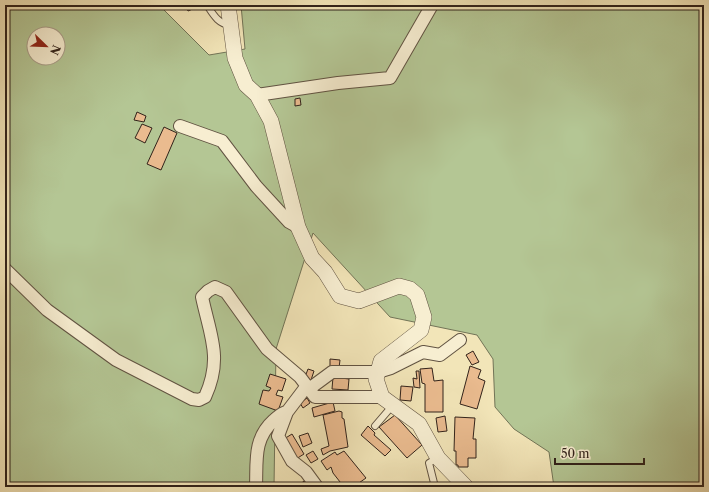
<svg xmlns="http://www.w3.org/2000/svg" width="709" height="492" font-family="'Libre Caslon Text',serif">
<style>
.green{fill:#b4c694;stroke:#727457;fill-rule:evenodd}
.building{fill:#eabb8f;stroke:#31221a}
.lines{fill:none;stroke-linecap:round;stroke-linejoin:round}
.service-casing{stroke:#615342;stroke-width:8}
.minor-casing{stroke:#615342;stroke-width:14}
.tertiary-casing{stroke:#615342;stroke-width:16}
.service{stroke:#f7eed1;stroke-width:6}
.minor{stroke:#f7eed1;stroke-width:12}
.tertiary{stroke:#f7eed1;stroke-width:15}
</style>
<rect width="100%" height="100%" fill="#f2e5b8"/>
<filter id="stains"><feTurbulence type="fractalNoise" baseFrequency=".005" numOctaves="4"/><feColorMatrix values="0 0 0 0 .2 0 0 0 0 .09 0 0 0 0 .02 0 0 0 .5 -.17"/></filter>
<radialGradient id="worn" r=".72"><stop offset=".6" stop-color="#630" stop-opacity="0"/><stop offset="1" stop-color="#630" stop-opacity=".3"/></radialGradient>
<path class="green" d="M5,5h154l50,50 36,-6 -4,-44h463v482h-150l-5,-35 -35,-23 -19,-22 -2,-48 -16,-24 -87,-18 -77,-84 -37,116 -2,138h-269zM34,34h24v24h-24z"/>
<path class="building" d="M185,5h17l-14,6z
M300,98l1,7 -6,1v-7z
M137,112l9,4 -2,6 -10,-2z
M142,124l10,4 -7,15 -10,-5z
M164,127l13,6 -16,37 -14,-6z
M473,351l6,11 -7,3 -6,-10z
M330,359l10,1 -1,8h-9z
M470,366l11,4 -3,8 7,3 -8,28 -17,-5z
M432,368l2,13 9,-1v32h-18v-28l-3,-1 -2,-14z
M308,369l6,2 -3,9 -6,-3z
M416,371h3l1,17 -6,-1 -1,-9 4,1z
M270,374l16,5 -4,12 -4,-1 -2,5 7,2 -5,14 -19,-7 4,-14 6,1 2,-3 -5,-2z
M333,377l16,2 -1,11 -16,-1z
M401,386l12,1 -2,14 -11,-1z
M307,398l3,5 -7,5 -3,-5z
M333,402l2,9 -21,6 -2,-9z
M339,411l3,1v6l2,1 4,28 -18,4 -7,4 -2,-6 8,-3 -6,-31z
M395,415l27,30 -15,13 -28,-31z
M445,416l2,15 -9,1 -2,-14z
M455,417l20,1 -2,21h3v19h-8v9h-10v-2h-2v-14h-2z
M368,426l7,7 -1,2 17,15 -6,6 -24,-21z
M308,433l4,10 -9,4 -4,-11z
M292,434l12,20 -8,5 -12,-20z
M313,451l5,8 -7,4 -5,-8z
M344,451l22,27 -10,7 -2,-2 -7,4h-3l-11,-14 -2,-6 -4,3 -6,-9 14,-9 2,3z
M304,481l5,6 -11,-1z"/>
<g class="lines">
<g class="service-casing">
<path id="service" d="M207,5c6,9 11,19 23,20
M375,426l18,-21
M435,487l-6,-24 8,-5"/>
</g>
<g class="minor-casing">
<path id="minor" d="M257,95l81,-12 52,-5 42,-73
M180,126l42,15 34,45 33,36 9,5
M5,269l42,41 69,50 76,39 7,1 6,-3c18,-39 5,-62 -3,-100l6,-6 7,-4 11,5 41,57 33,28 15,20h67
M306,387l-19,25 -9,24 14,25 14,11 11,15
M309,389l23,-17h46l13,-4 32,-16 17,3 20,-15
M256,487c1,-26 -3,-48 18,-67 4,-3 7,-7 13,-8"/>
</g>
<g class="tertiary-casing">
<path id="tertiary" d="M228,5l7,53 11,27 11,10 14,26 27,106 14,31 13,14 15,24 19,5 40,-15 11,3 7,6 7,22 -3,13 -40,31 -5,18 6,18 37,27 19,34 28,29"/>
</g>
<use href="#service" class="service"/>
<use href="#minor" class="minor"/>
<use href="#tertiary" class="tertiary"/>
</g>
<rect width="709" height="492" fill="none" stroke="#f2e5b8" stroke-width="20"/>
<rect x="6" y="6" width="697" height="480" fill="none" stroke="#31221a" stroke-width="2"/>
<rect x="10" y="10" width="689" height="472" fill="none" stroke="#31221a"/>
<g transform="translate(46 46) rotate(113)"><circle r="19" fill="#f7eed1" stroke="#a89c88"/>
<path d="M0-3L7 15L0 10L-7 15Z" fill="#8f2418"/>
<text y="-6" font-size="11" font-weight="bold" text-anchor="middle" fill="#31221a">N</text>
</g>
<path d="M555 458v6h89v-6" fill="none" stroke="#31221a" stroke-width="2"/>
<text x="561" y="458" font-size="12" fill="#31221a" stroke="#f7eed1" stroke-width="3" paint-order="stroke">50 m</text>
<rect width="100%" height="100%" filter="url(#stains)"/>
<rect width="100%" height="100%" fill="url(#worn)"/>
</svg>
